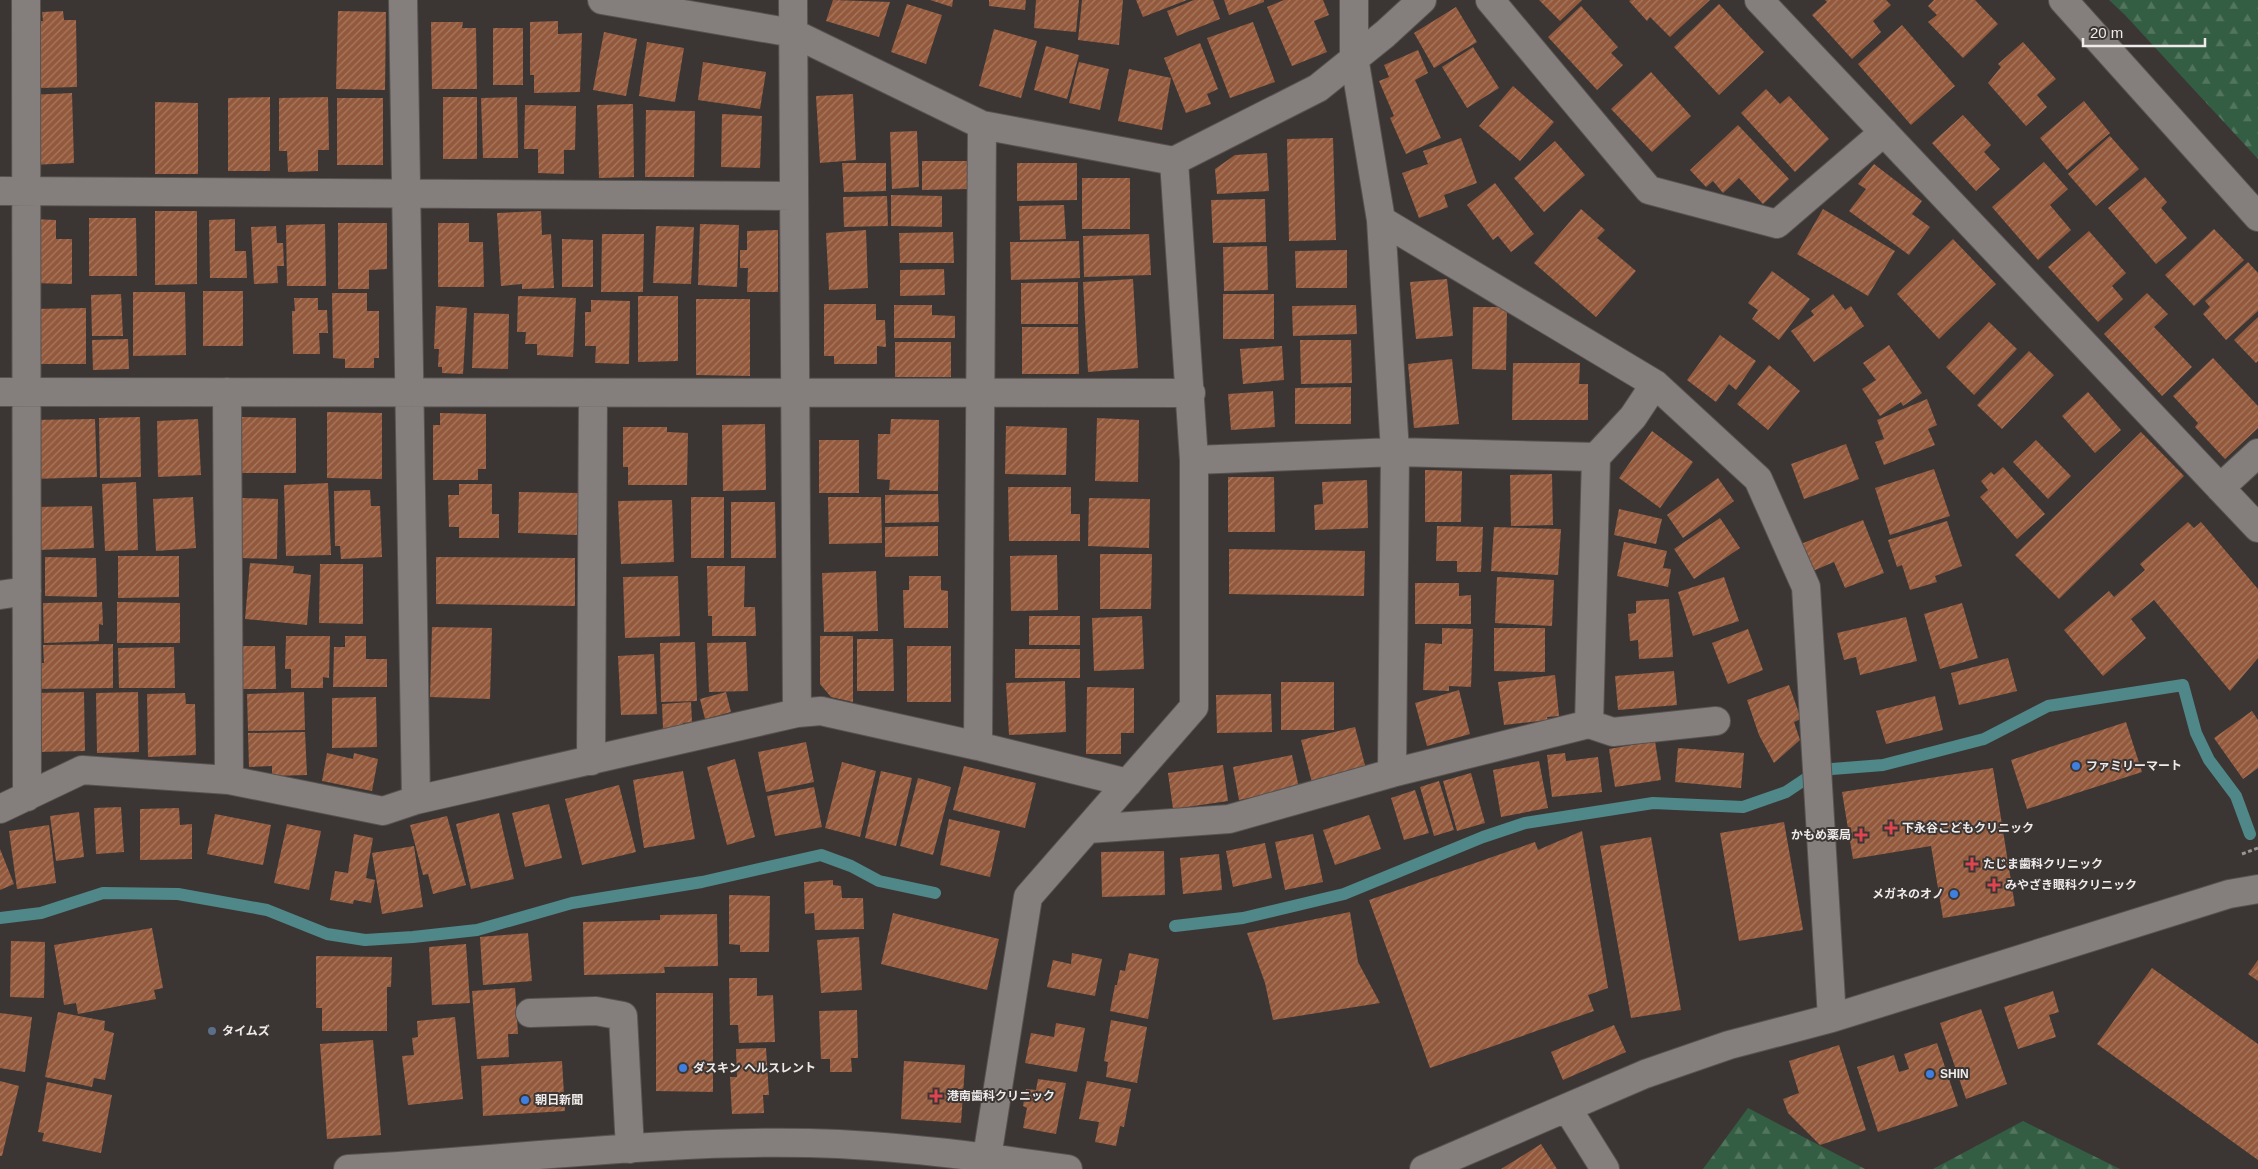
<svg xmlns="http://www.w3.org/2000/svg" width="2258" height="1169" font-family="Helvetica,'Noto Sans JP',sans-serif">
<style>
.forest{fill:url(#forest-firs)}
.lines{fill:none;stroke-linecap:round;stroke-linejoin:round}
.stream{stroke:#508788;stroke-width:12}
.building{fill:url(#building-hatch)}
.minor-casing{stroke:#575351;stroke-width:30}
.path{stroke:#9b9695;stroke-width:3;stroke-dasharray:4 2.5;stroke-linecap:butt}
.minor{stroke:#847f7c;stroke-width:28}
.shop-dot{fill:#3f7fe0;stroke:#3b3634;stroke-width:2}
.health-dot{fill:#e0444e;stroke:#3b3634;stroke-width:2}
.service-dot{fill:#5c6f8a;stroke:#3b3634;stroke-width:2}
.labels{text-anchor:middle;dominant-baseline:central;stroke-width:4;stroke-linejoin:round;paint-order:stroke}
.poi-label{font-size:12px;font-weight:bold;fill:#efebea;stroke:#3b3634;text-anchor:start}
</style>
<defs>
<pattern id="forest-firs" width="22" height="20" patternUnits="userSpaceOnUse" patternTransform="scale(1.25)"><rect width="22" height="20" fill="#345e43"/><path d="M5 1l3.5 6h-7zM16 11l3.5 6h-7z" fill="#52755e"/></pattern>
<pattern id="building-hatch" width="6" height="6" patternUnits="userSpaceOnUse" patternTransform="scale(1.25)"><rect width="6" height="6" fill="#93593c"/><path d="M-1 1l2-2M0 6l6-6M5 7l2-2" fill="none" stroke="#a87962"/></pattern>
</defs>
<rect width="100%" height="100%" fill="#3b3634"/>
<path class="forest" d="M2109,0h149v159l-133,-144z
M1748,1108l117,61h-162z
M2023,1121l97,48h-187z"/>
<g class="lines">
<path class="stream" d="M0,918l41,-5 62,-20 75,1 89,16 60,24 38,6 48,-3 64,-7 95,-27 130,-21 119,-27 30,11 28,15 56,12
M1175,926l68,-8 101,-24 139,-57 42,-14 128,-20 90,4 43,-15 24,-16 22,-7 51,-4 101,-26 64,-33 135,-21 13,48 13,27 27,36 14,38"/>
</g>
<path class="building" d="M833,0l57,2 -11,35 -53,-16z
M930,0h23l-1,7z
M989,0h37l-1,10 -36,-4z
M1036,0h43l-3,32 -42,-4z
M1082,0h41l-4,45 -41,-5z
M1136,0h51l-44,17z
M1194,0h19l7,19 -43,17 -10,-25z
M1224,0h40v2l-35,13z
M1284,0h39l6,15 -15,6 13,31 -35,14 -25,-59z
M1539,0h43l-22,21z
M1631,0h79l-40,37 -20,-20 -3,4 -18,-20z
M1825,0h61l5,5 -18,16 8,11 -29,27 -40,-44 15,-13z
M1934,0h41l23,24 -35,34 -35,-36 9,-7 -9,-9z
M907,4l35,11 -16,49 -35,-12z
M1719,4l45,48 -45,43 -45,-48z
M1581,6l37,41 -7,6 12,12 -26,25 -49,-53z
M1456,7l21,35 -43,26 -20,-35z
M63,11l1,9h12l1,67 -37,1v-15l-12,-52h15l-1,-9z
M338,11l48,1 -1,78 -49,-1z
M558,21v13l24,-1 -2,59 -46,1v-18h-4v-53z
M431,22h32l-1,6h14l1,61h-45z
M1253,22l22,60 -45,16 -23,-60z
M1902,25l53,61 -44,39 -53,-61z
M493,28h30v57h-30z
M994,29l43,12 -16,57 -42,-12z
M604,32l33,7 -11,57 -33,-6z
M647,42l37,6 -9,54 -36,-6z
M2023,42l33,37 -19,16 10,12 -21,19 -38,-43 13,-16 -3,-3z
M1200,43l18,46 -11,5 4,10 -25,9 -22,-55z
M1046,46l33,9 -12,44 -33,-9z
M1473,47l26,41 -32,20 -25,-41z
M1418,50l10,23 -13,7 26,58 -35,16 -16,-36 4,-2 -15,-35 10,-4 -5,-12z
M703,62l63,10 -6,37 -62,-9z
M1079,62l30,7 -9,41 -31,-7z
M1129,69l42,9 -9,52 -44,-9z
M1651,72l40,44 -39,36 -41,-43z
M1513,86l41,36 -34,39 -41,-35z
M1766,89l14,15 9,-8 40,43 -34,33 -54,-59z
M72,93l2,70 -42,2 -3,-70z
M853,94l3,66 -36,3 -4,-67z
M270,97v74h-42v-73z
M328,97l1,53h-11v21l-30,1 -1,-21h-8v-53z
M443,97h34v62h-34z
M517,97l1,61h-35l-2,-60z
M337,98h46v67h-46z
M2084,101l26,32 -43,37 -27,-32z
M155,102l43,1v71h-43z
M633,104l1,73 -35,1 -2,-73z
M525,105l51,1 -1,44h-11v24l-26,-1v-24h-14z
M646,110l49,1 -1,66h-49z
M722,114l40,2 -2,52 -39,-1z
M1963,115l28,30 -7,7 16,17 -24,22 -44,-48z
M1738,125l51,54 -26,25 -24,-26 -16,15 -10,-12 -7,6 -16,-17z
M917,131l2,56 -27,2 -2,-57z
M2110,136l29,33 -43,37 -28,-32z
M1333,138l3,102 -47,1 -2,-102z
M1461,138l16,45 -33,12 4,12 -29,11 -17,-45 26,-9 -5,-13z
M1555,141l30,34 -41,37 -30,-34z
M1267,153l2,38 -52,3 -2,-25 20,-14z
M922,161h45l1,28 -46,1z
M2044,162l24,27 -18,16 21,25 -33,30 -46,-53z
M842,163h44v28l-42,1z
M1017,163h60v37l-60,1z
M1874,164l48,37 -10,13 18,13 -21,28 -60,-44 17,-22 -8,-5z
M2145,177l22,25 -6,6 26,30 -31,26 -48,-56z
M1082,178h48v51h-48z
M1495,183l39,51 -23,18 -13,-16 -5,4 -26,-35z
M891,195l51,1v31l-51,-1z
M887,196l1,30 -44,1 -1,-30z
M1265,199l1,43 -53,1 -2,-43z
M1064,205l2,34 -46,1 -1,-34z
M1581,209l24,21 -8,8 39,33 -40,46 -62,-54z
M1823,209l72,42 -27,45 -71,-42z
M155,211h42v73l-42,1z
M541,211l1,24 9,-1 3,54 -32,1v-5l-21,2 -4,-73z
M89,218h47l1,58h-48z
M31,219l25,1v19h16v45l-41,-1z
M235,219v32h11l1,27h-37l-1,-58z
M338,223h49v46l-18,1v19h-31z
M438,223h31v19h14l1,45h-46z
M325,224l1,62h-39l-1,-61z
M700,224l39,1 -2,62 -39,-2z
M276,226l1,17h6l1,23h-7l1,17 -24,1 -3,-57z
M656,226l38,1 -3,57 -38,-1z
M2214,229l30,31 -50,46 -29,-31z
M778,230v62h-31l1,-24h-8v-18h7v-19z
M866,230l2,58 -39,2 -3,-57z
M2089,231l37,42 -14,13 11,13 -25,23 -50,-55z
M953,232l1,31h-54l-1,-30z
M602,234h42l-1,58h-42z
M1149,234l2,41 -67,2 -1,-41z
M562,239l31,1v47h-31z
M1953,239l43,45 -57,55 -42,-45z
M1079,241l1,37 -69,2 -1,-38z
M1267,246l1,44 -44,1 -1,-44z
M1347,250v38h-51l-1,-37z
M2248,262l10,11v38l-32,29 -23,-26 7,-7 -5,-6z
M944,269l1,26 -45,1v-26z
M1772,271l38,28 -31,41 -27,-21 6,-9 -10,-7z
M1133,279l5,89 -50,4 -5,-90z
M1447,279l6,57 -37,3 -6,-57z
M1078,282v42h-57v-41z
M203,291h40v55h-40z
M133,292h52l1,63 -53,1z
M332,293h35v18h12v47h-5v10h-29v-9l-12,-1z
M2147,293l21,21 -14,13 38,40 -30,29 -58,-62z
M121,294l2,42h-31l-1,-41z
M1223,294h51v45h-51z
M1833,294l12,16 6,-4 13,20 -50,36 -23,-31 23,-16 -3,-4z
M518,296l58,2 -3,59 -36,-2v-11h-12l1,-12h-9z
M638,296h40v65l-40,1z
M294,298h24v12h9l1,23h-9l1,21h-27l-1,-43h3z
M696,299h54v77l-54,-1z
M591,300l39,1 -1,63 -34,-1 1,-17h-11v-34h6z
M824,304h52v16h9l1,27 -9,-1v18h-43v-8h-10z
M894,305h38v10l23,1v22h-61z
M1356,305l1,29 -64,2 -1,-30z
M436,306l31,2 -4,66 -21,-1v-6h-4l1,-18h-5z
M1473,307h34l-1,63 -34,-1z
M86,308v56h-52l-1,-55z
M474,313l35,1 -1,55 -36,-1z
M2258,317v44l-2,2 -22,-23z
M1989,322l28,27 -43,46 -28,-28z
M1022,327h56l1,47h-57z
M1720,335l36,26 -20,29 -7,-6 -13,18 -29,-22z
M128,339l1,30 -36,1 -1,-30z
M1300,340h51l1,43 -51,1z
M895,342h56v35h-56z
M1889,345l33,48 -19,13 -2,-4 -21,14 -18,-27 14,-9 -13,-17z
M1282,346l2,34 -41,4 -3,-35z
M2029,351l25,24 -52,54 -25,-24z
M2213,358l45,48v22l-33,31 -30,-32 3,-4 -25,-27z
M1452,359l7,65 -45,4 -6,-64z
M1513,363h67l-1,21h9v36h-76z
M1769,365l31,26 -32,39 -31,-26z
M1351,387v37h-56v-36z
M1273,391l2,36 -44,3 -3,-36z
M2088,392l33,38 -26,23 -33,-37z
M1927,399l10,26 -9,4 7,16 -51,20 -9,-23 9,-3 -7,-19z
M327,412l55,1v66l-55,-1z
M440,413l46,1v55h-8v11h-45v-55h7z
M140,417l1,60 -41,1 -1,-60z
M242,417l54,1v55h-55z
M1097,418l42,2 -1,62 -43,-1z
M95,419l2,58 -64,2 -2,-59z
M198,419l3,56 -43,2 -1,-56z
M891,419l48,1 -1,71 -49,-1 1,-10 -13,-1 1,-45h12z
M765,424l1,66 -43,1 -1,-66z
M1006,426l61,2 -1,47 -61,-1z
M623,427h44v5l21,1 -1,52h-59v-18h-5z
M1652,431l41,31 -33,46 -41,-30z
M2141,432l43,44 -125,123 -44,-44z
M819,440h40v53h-40z
M2036,440l35,36 -23,23 -35,-37z
M1846,444l13,35 -55,20 -13,-35z
M2003,467l42,47 -28,25 -37,-42 8,-7 -7,-9 10,-9 3,3z
M1934,469l16,47 -60,19 -15,-47z
M1425,470l37,1 -1,51h-36z
M1552,474l1,51 -42,1 -1,-51z
M1228,477h46l1,55h-47z
M1718,478l16,23 -51,37 -16,-23z
M1367,480l1,48 -53,2 -1,-25 9,-1 -1,-22z
M136,482l2,68 -33,1 -3,-67z
M328,483l3,72 -45,1 -2,-71z
M459,484h33v30h7v24h-40v-11h-10l-1,-32h11z
M1008,487h63v27h9v27h-71z
M370,490l1,16h9l2,51 -41,2 -1,-13h-5l-1,-55z
M519,492l60,1 -2,42 -59,-2z
M938,494l1,28 -54,1v-28z
M193,497l3,51 -40,3 -3,-52z
M691,497h33v61h-33z
M828,497h53l1,46 -53,1z
M242,498l36,1 -1,60 -35,-1z
M1089,498l61,1 -1,49 -61,-2z
M672,500l2,62 -53,2 -3,-63z
M731,502h44l1,56h-45z
M92,506l2,42 -57,2 -1,-43z
M1619,509l43,10 -6,25 -42,-9z
M1720,518l20,30 -46,31 -20,-30z
M1863,520l21,53 -39,15 -11,-26 -26,11 -10,-28z
M1947,521l15,45 -27,10 2,6 -27,8 -8,-25 -5,2 -9,-27z
M2188,522l6,6 7,-6 57,67v69l-28,33 -76,-91 -23,19 15,19 -43,38 -39,-46 45,-39 5,6 31,-27 -5,-6z
M938,526v30l-53,1v-30z
M1437,526l46,1 -2,45h-24v-11h-21z
M1494,527l67,2 -3,46 -67,-4z
M1624,542l43,9 -4,17 8,1 -3,18 -51,-11z
M1229,549l136,2 -1,45 -135,-2z
M1100,554h52l-1,55h-51z
M1057,555l1,55 -47,1 -1,-55z
M118,556h61v41l-61,1z
M45,557l51,1 1,39 -52,-1z
M436,557l139,1v48l-139,-2z
M250,563l44,3 -1,7 18,2 -4,50 -62,-6z
M320,564h43v60l-44,-1z
M707,566h38l-1,41h11l1,29h-44v-20h-4z
M876,571l2,60 -54,1 -2,-59z
M678,576l2,60 -55,2 -2,-61z
M909,576h32v14l7,1v37h-44l-1,-38h6z
M1497,577l57,3 -2,46 -57,-3z
M1724,577l15,44 -46,15 -15,-44z
M1415,583h44v13l12,-1v29h-56z
M1669,599l4,58 -34,2 -1,-19 -8,1 -2,-27 8,-1v-12z
M102,602l1,23 -4,-1v17l-55,2 -1,-40z
M117,602l63,1v40h-63z
M1962,603l16,55 -38,11 -16,-55z
M1029,616h51v29h-51z
M1142,616l2,53 -50,2 -2,-53z
M1906,617l11,44 -57,14 -4,-18 -12,3 -7,-27z
M432,627l60,1 -2,71 -60,-2z
M1442,628l31,1 -2,58 -22,-1v5l-26,-1 2,-47 17,1z
M1494,628h51v44l-51,-1z
M1748,629l15,41 -35,14 -16,-41z
M286,636h44l-1,42 -6,-1v11h-32v-19h-6z
M345,636h21v23h21v28h-54l1,-40h11z
M820,636h33v66l-22,-5 -11,-13z
M857,639h36l1,52h-37z
M695,642l2,59 -36,1 -1,-59z
M746,642l2,49 -39,1 -2,-49z
M113,644v44l-83,1v-26h14l-1,-18z
M241,646h34l1,43h-35z
M907,646h44v56h-44z
M174,647l1,41h-56l-1,-40z
M1015,649h65v29h-65z
M654,654l3,60 -36,1 -3,-59z
M2008,658l9,33 -58,14 -8,-32z
M1674,671l3,34 -59,5 -3,-34z
M1555,675l4,41 -12,1 1,3 -44,5 -6,-43z
M1065,681l1,51 -57,3 -3,-52z
M1281,682h53v48h-53z
M1789,685l12,34 -7,3 6,18 -26,23 -15,-28 -12,-35z
M1087,687l47,1v45h-13v21h-35z
M1459,690l11,44 -43,12 -12,-43z
M84,692l1,59 -49,1 -1,-59z
M138,692l1,60 -42,1 -1,-60z
M304,692l1,38 -57,1 -1,-37z
M726,692l5,20 -26,7 -5,-20z
M185,693l1,11h9l1,51 -48,2 -1,-63z
M1271,694l1,38 -55,1 -1,-38z
M1935,696l8,34 -57,14 -10,-33z
M376,697l1,50 -45,1v-50z
M691,702l1,20 -9,1 1,5 -21,1 -1,-25z
M2252,711l6,9v48l-15,11 -29,-41z
M2126,722l16,50 -115,37 -16,-49z
M1355,727l11,42 -54,14 -11,-43z
M305,732l2,43 -35,1v-10l-23,1 -1,-34z
M1655,741l6,39 -46,7 -6,-38z
M806,742l8,40 -48,10 -8,-40z
M1678,748l66,5 -3,35 -66,-6z
M327,753l26,6 1,-6 24,6 -6,32 -50,-10z
M1565,753l1,8 32,-4 4,35 -50,5 -5,-42z
M1292,755l7,33 -60,12 -6,-33z
M735,759l20,78 -28,8 -20,-78z
M1539,761l9,47 -47,9 -8,-47z
M842,762l34,9 -16,66 -35,-9z
M1223,765l5,36 -55,8 -5,-36z
M964,766l72,17 -11,45 -72,-18z
M1993,768l22,138 -72,12 -12,-72 -78,13 -11,-67z
M683,771l12,68 -51,9 -11,-68z
M881,771l31,7 -16,68 -31,-8z
M1471,773l14,50 -28,8 -14,-50z
M918,778l33,9 -18,68 -33,-9z
M1439,781l15,49 -20,6 -14,-49z
M619,785l17,67 -54,13 -17,-66z
M814,787l8,40 -47,9 -8,-40z
M1415,790l14,43 -25,7 -13,-42z
M549,804l13,54 -37,9 -13,-54z
M121,807l3,45 -28,2 -2,-46z
M179,808l1,17 12,-1v35l-52,1v-51z
M79,812l5,45 -28,4 -6,-45z
M499,813l15,66 -43,10 -15,-65z
M215,814l56,11 -8,40 -56,-11z
M1369,815l12,34 -46,16 -12,-35z
M447,816l19,69 -33,9 -5,-20 -5,1 -13,-50z
M949,819l51,12 -10,46 -50,-12z
M1784,822l19,108 -64,11 -19,-108z
M287,824l34,7 -12,59 -35,-7z
M49,825l7,58 -39,6 -8,-58z
M1582,831l26,157 -20,7 6,16 -164,57 -61,-168 166,-58 3,8z
M354,834l19,4 -7,40 9,2 -4,23 -17,-3 -1,4 -23,-4 5,-29 13,2z
M1313,834l10,48 -38,8 -10,-48z
M1651,837l30,173 -50,8 -31,-172z
M1265,843l7,35 -39,9 -7,-36z
M414,846l9,61 -41,7 -10,-61z
M0,849l14,35 -14,6z
M1164,851l1,44 -63,2 -1,-45z
M1219,854l3,36 -39,4 -3,-36z
M833,880v5l8,1 1,12h21l1,31 -49,1 -1,-17 -9,1 -1,-32z
M729,895l41,1 -1,56h-29v-7l-11,-1z
M1350,912l8,50 22,41 -107,17 -8,-37 -18,-50z
M893,913l106,26 -12,51 -106,-26z
M717,914l1,52 -54,1 1,6 -81,2 -1,-53 77,-2v-5z
M152,928l11,60 -9,2 2,9 -78,15 -2,-11 -12,2 -10,-60z
M528,933l4,48 -49,4 -3,-48z
M859,937l3,53 -41,3 -4,-53z
M11,941l34,1 -1,56 -34,-1z
M466,944l4,59 -38,2 -3,-58z
M1072,953l30,6 -7,37 -48,-9 6,-27 18,4z
M1129,953l30,6 -11,60 -38,-8 5,-26h2l3,-15 5,1z
M316,956l76,1 -1,30h-4v44h-65v-23h-6z
M2258,960v21l-10,-7z
M2152,968l106,76v116l-161,-116z
M729,978h28v18l16,-1 2,47 -36,1 -1,-18h-8z
M515,988l3,46h-10l1,23 -32,2 -5,-68z
M2053,991l6,21 -10,3 7,22 -38,12 -14,-42z
M656,993h57v99l-57,-1z
M1981,1009l26,75 -41,15 -26,-76z
M857,1010l1,48h-7l1,14h-22v-13h-9l-2,-48z
M58,1012l47,9 -1,9 10,3 -9,47 -11,-2 -2,9 -47,-10z
M0,1013l32,4 -7,55 -25,-4z
M455,1017l8,82 -55,6 -6,-49 12,-1 -2,-17 6,-1 -1,-16z
M1111,1020l36,7 -10,56 -31,-6 2,-15 -4,-1z
M1056,1023l29,5 -8,44 -52,-9 6,-30 23,4z
M1614,1025l12,27 -63,28 -12,-28z
M373,1040l8,95 -54,4 -7,-95z
M1937,1043l21,63 -80,26 -21,-65 37,-12 5,17 10,-3 -5,-15z
M1839,1045l27,85 -46,15 -32,-32 -5,-14 16,-6 -10,-32z
M766,1048l3,47h-6l1,18 -32,1 -2,-37h7l-1,-28z
M562,1061l3,50 -82,5 -2,-50z
M904,1061l61,4 -4,58 -60,-4z
M1038,1079l28,4 -10,51 -33,-6 4,-20 -4,-2 3,-17 10,1z
M0,1081l19,5 -17,70h-2z
M1087,1081l44,8 -7,38 -4,-1 -4,20 -21,-4 4,-20 -20,-3z
M47,1082l65,13 -11,58 -59,-12 2,-8 -6,-1z
M1541,1144l16,25h-56z"/>
<g class="lines">
<g class="minor-casing">
<path id="minor" d="M26,0l1,797
M403,0l13,800
M602,0l191,33 189,92 192,36 144,-73 67,-54 37,-34
M793,0l4,713
M1354,0v57l27,163 14,232 -3,321
M1490,0l159,190 128,34 107,-92
M1759,0l499,528
M2063,0l195,217
M0,191l794,5
M1381,220l274,164 103,95 48,108 26,431
M0,392l1191,1
M227,392l2,388
M1194,460l201,-8 201,5 37,-40 22,-33
M2220,488l38,-35
M0,595l27,-4
M1589,724l24,8 103,-11
M978,746l4,-621
M591,761l2,-368
M0,809l82,-39 147,10 154,31 33,-11 381,-87 24,-2 157,35 150,37
M1088,829l141,-10 163,-46 197,-49 7,-267
M530,1013l66,-2 27,5 7,133
M1567,1108l38,61
M987,1157l41,-260 166,-190v-247l-20,-299
M348,1169c153,-8 307,-29 461,-26 87,2 173,14 259,26
M1424,1169l221,-95 84,-29 103,-27 397,-124 29,-5"/>
</g>
<path class="path" d="M2242,854l16,-6"/>
<use href="#minor" class="minor"/>
</g>
<g class="shop-dot">
<circle cx="2076" cy="766" r="5"/>
<circle cx="1954" cy="894" r="5"/>
<circle cx="683" cy="1068" r="5"/>
<circle cx="1930" cy="1074" r="5"/>
<circle cx="525" cy="1100" r="5"/>
</g>
<g class="health-dot">
<path d="M1888.5 820.5h5v5h5v5h-5v5h-5v-5h-5v-5h5z"/>
<path d="M1858.5 827.5h5v5h5v5h-5v5h-5v-5h-5v-5h5z"/>
<path d="M1969.5 856.5h5v5h5v5h-5v5h-5v-5h-5v-5h5z"/>
<path d="M1991.5 877.5h5v5h5v5h-5v5h-5v-5h-5v-5h5z"/>
<path d="M933.5 1088.5h5v5h5v5h-5v5h-5v-5h-5v-5h5z"/>
</g>
<circle class="service-dot" cx="212" cy="1031" r="5"/>
<g class="labels">
<g class="poi-label">
<text x="2086" y="766">ファミリーマート</text>
<text x="1902" y="828">下永谷こどもクリニック</text>
<text x="1851" y="835" text-anchor="end">かもめ薬局</text>
<text x="1983" y="864">たじま歯科クリニック</text>
<text x="2005" y="885">みやざき眼科クリニック</text>
<text x="1944" y="894" text-anchor="end">メガネのオノ</text>
<text x="222" y="1031">タイムズ</text>
<text x="693" y="1068">ダスキン ヘルスレント</text>
<text x="1940" y="1074">SHIN</text>
<text x="947" y="1096">港南歯科クリニック</text>
<text x="535" y="1100">朝日新聞</text>
</g>
</g>
<path d="M2083 38v8h122v-8" fill="none" stroke="#efebea" stroke-width="2.5"/>
<text x="2090" y="38" font-size="15" fill="#efebea" stroke="#3b3634" stroke-width="4" paint-order="stroke">20 m</text>
</svg>
